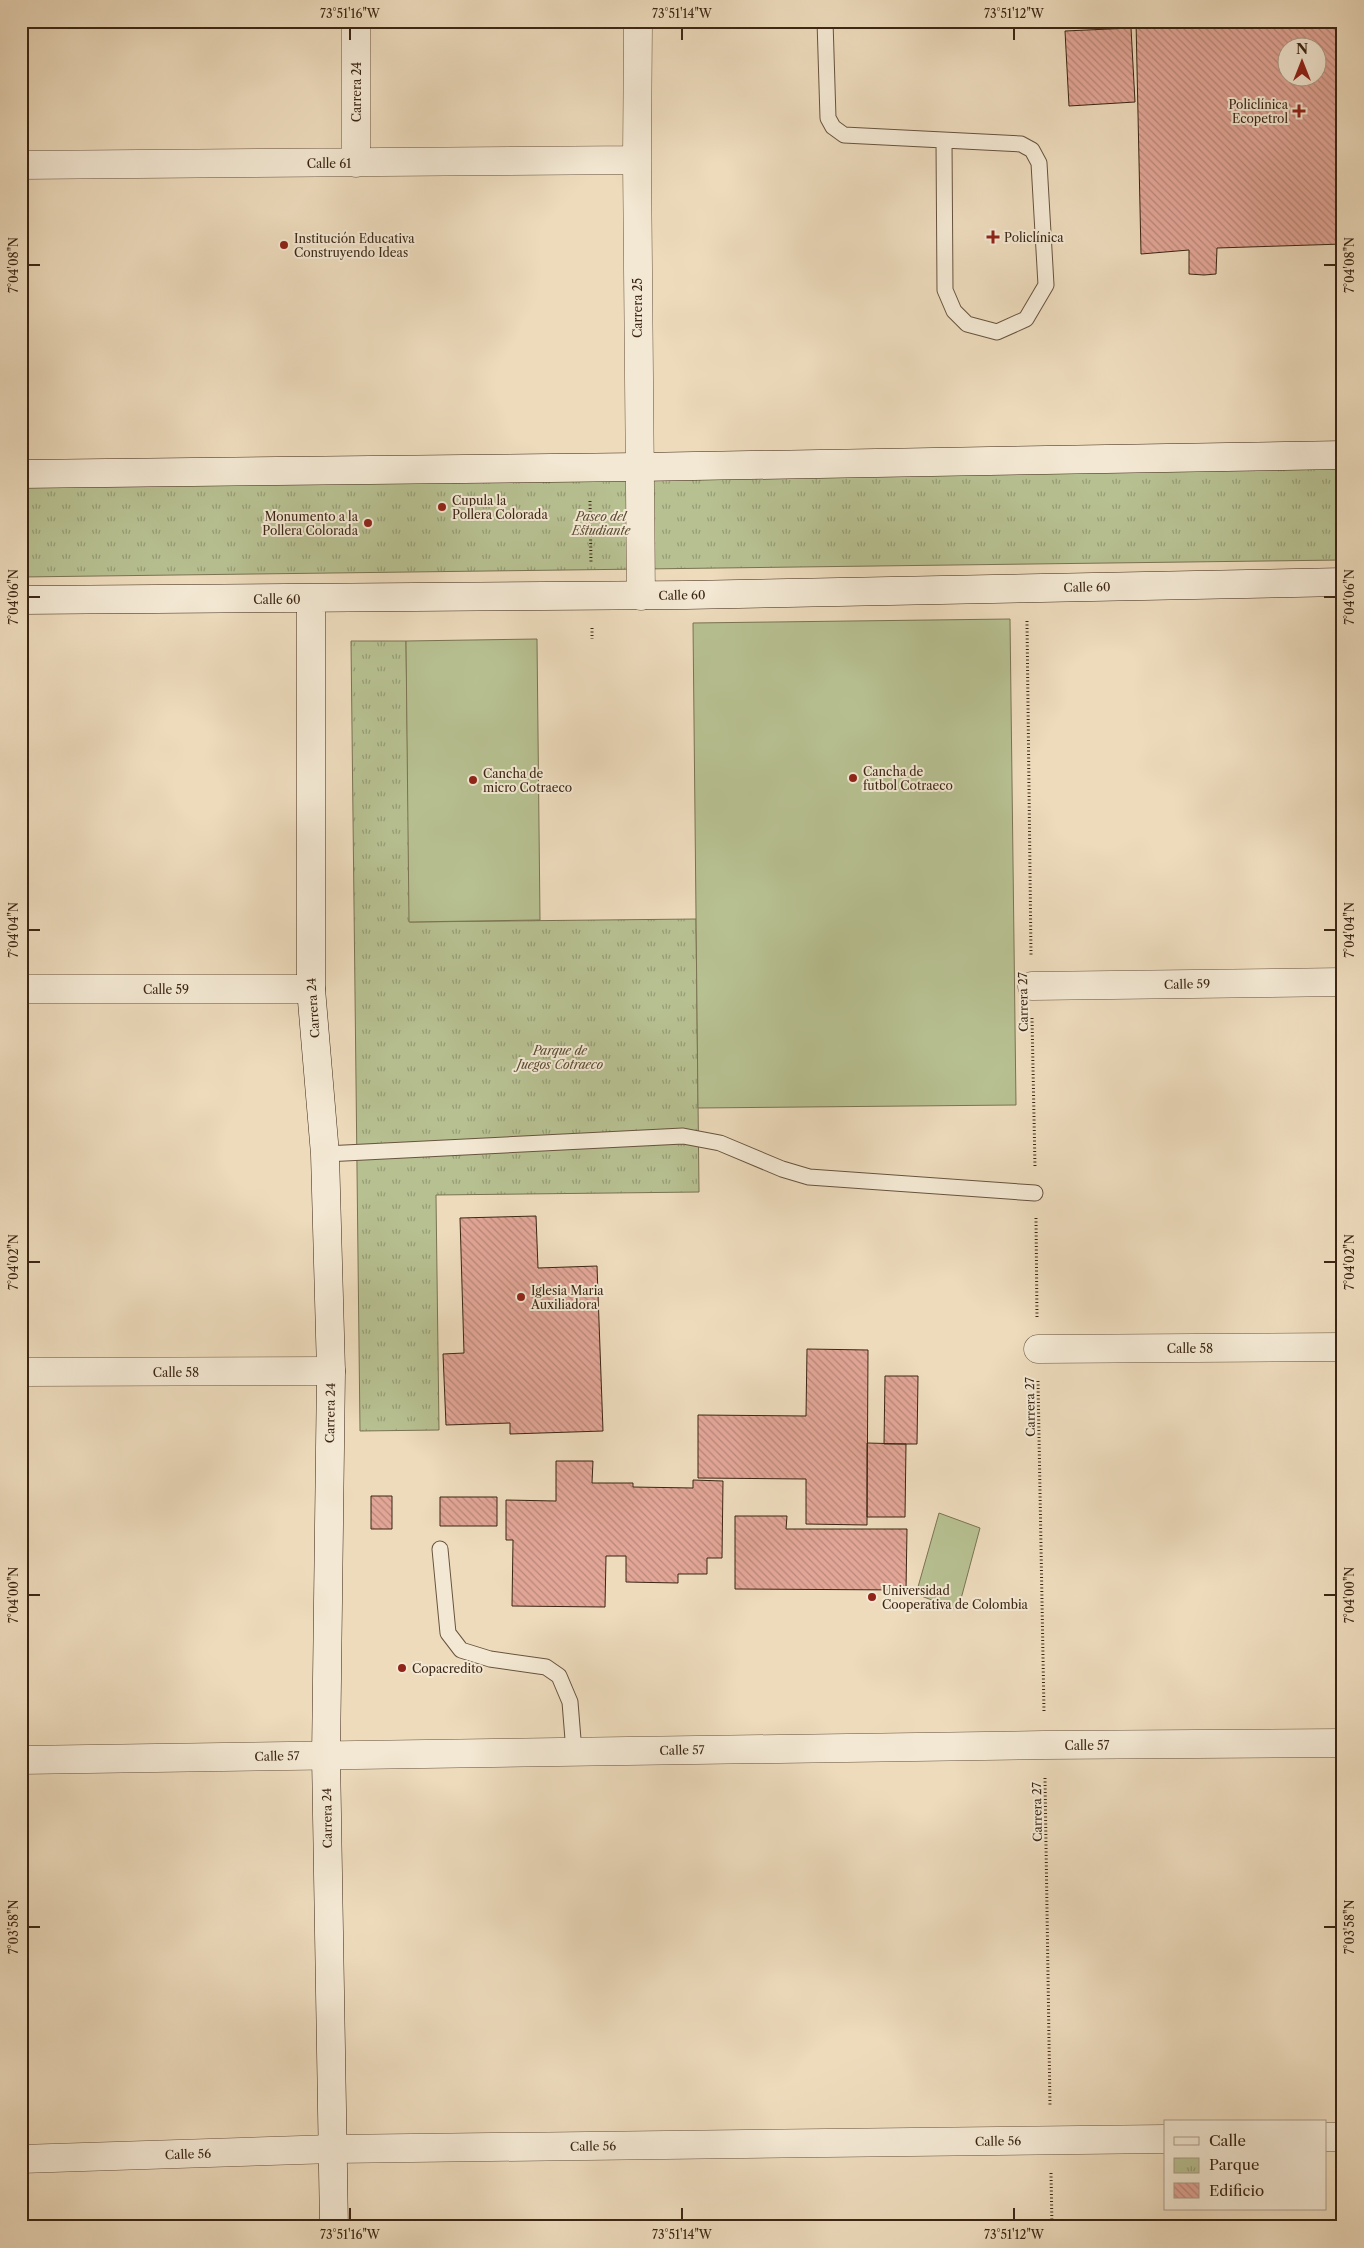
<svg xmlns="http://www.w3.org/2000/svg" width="1364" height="2248" font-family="'Libre Caslon Text',serif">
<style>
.park{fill:url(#park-tufts);stroke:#7a7352}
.pitch{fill:#b7c091;stroke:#7a7352}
.building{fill:url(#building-back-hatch);stroke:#3c2614;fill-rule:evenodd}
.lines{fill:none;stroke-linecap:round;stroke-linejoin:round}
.lane-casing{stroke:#68533e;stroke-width:17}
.street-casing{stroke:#68533e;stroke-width:29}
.secondary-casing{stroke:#3c2614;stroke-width:29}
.path{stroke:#3c2614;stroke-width:3;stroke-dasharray:1 2.5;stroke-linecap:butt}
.lane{stroke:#f3e8d3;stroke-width:15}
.street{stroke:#f3e8d3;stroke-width:28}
.secondary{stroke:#f3e8d3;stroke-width:28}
.ticks{fill:none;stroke:#3c2614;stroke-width:2}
.poi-dot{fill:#8f2418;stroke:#f3e8d3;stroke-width:2}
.labels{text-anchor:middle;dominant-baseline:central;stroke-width:4;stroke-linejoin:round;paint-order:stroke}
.street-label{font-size:12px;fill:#3c2614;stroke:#f3e8d3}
.poi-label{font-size:12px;fill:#3c2614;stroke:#f3e8d3;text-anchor:start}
.park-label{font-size:12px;font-style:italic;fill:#5b4c33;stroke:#f3e8d3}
.neatline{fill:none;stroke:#3c2614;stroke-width:2}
.ticks-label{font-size:12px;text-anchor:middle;fill:#3c2614}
</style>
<defs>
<pattern id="park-tufts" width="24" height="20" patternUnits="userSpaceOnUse" patternTransform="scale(1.25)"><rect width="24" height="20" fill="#b7c091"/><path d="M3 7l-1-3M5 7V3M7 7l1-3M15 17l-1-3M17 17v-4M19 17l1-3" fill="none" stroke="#969c75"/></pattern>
<pattern id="building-back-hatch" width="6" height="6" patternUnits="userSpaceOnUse" patternTransform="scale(1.25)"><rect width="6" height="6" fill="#e2a697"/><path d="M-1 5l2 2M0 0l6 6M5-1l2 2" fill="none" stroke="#b8877a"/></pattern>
</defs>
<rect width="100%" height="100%" fill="#eddbbc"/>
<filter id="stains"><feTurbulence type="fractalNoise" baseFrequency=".004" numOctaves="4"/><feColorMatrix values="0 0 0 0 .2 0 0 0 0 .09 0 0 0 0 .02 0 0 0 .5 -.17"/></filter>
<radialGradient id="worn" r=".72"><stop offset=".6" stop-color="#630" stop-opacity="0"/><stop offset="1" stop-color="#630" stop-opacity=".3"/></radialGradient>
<path class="park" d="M1343,468v92l-1322,17v-91z
M351,641h55l4,281 286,-3 3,273 -263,3 3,235 -79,1z"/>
<path class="pitch" d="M1010,619l6,486 -318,3 -5,-485z
M537,639l3,281 -131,2 -3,-281z
M939,1513l41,15 -22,82 -42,-16z"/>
<path class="building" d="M1136,21h207v223l-126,4 -1,26 -12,1 -15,-1v-24l-48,4zM1286,48h30v30h-30z
M1131,28l4,74 -66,4 -4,-75z
M536,1216l2,52 59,-2 6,165 -93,3v-11l-64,2 -3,-71 21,-1 -4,-135z
M807,1349l61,1 -1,175 -61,-1v-45l-108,-1v-63l108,1z
M885,1376h33l-1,68h-33z
M867,1443l39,1 -1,73h-38z
M556,1461h37l-1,22h41v4l60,1v-8l30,1 -1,77h-15v16h-29v9l-52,-1v-26h-20l-1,51 -93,-1 1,-66h-7v-40l50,1z
M371,1496h21v33h-21z
M440,1497h57v29h-57z
M735,1516h52l-1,13h121l-1,61 -171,-1z"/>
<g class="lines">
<g class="lane-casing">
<path id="lane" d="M825,21l3,97 5,9 11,8 177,9 11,6 7,13 7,122 -20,34 -29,13 -30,-8 -13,-13 -9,-21 -1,-149
M325,1154l358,-18 37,7 62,26 27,8 226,16
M440,1549l8,84 13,17 29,9 56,8 13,9 11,26 4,50"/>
</g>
<g class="street-casing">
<path id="street" d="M356,21v142
M638,21l-1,139 4,436
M21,165l616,-5
M1032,986l311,-4
M21,989h290
M1038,1349l305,-2
M21,1372l310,-1
M21,1760l1023,-15 299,-2
M1325,2137h18
M21,2159l312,-10 832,-10"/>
</g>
<g class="secondary-casing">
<path id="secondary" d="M21,474l617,-7 705,-12
M311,599v390l14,165 6,217 -5,385 8,471
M21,600l665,-5 657,-13"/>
</g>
<path class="path" d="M590,501l1,63
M1027,621l4,334
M592,628v11
M1032,1018l3,149
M1036,1218l1,99
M1038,1381l6,331
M1045,1778l5,329
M1051,2173l1,54"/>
<use href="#lane" class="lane"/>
<use href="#street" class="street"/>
<use href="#secondary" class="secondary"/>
</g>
<path class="ticks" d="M350,28v12M682,28v12M1014,28v12M28,265h12M1324,265h12M28,597h12M1324,597h12M28,930h12M1324,930h12M28,1262h12M1324,1262h12M28,1595h12M1324,1595h12M28,1927h12M1324,1927h12M350,2208v12M682,2208v12M1014,2208v12"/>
<g class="poi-dot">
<path d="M1296.5 103.5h5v5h5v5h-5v5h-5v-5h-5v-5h5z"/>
<path d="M990.5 229.5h5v5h5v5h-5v5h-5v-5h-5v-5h5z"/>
<circle cx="284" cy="245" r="5"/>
<circle cx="442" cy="507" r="5"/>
<circle cx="368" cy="523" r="5"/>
<circle cx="853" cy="778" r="5"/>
<circle cx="473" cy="780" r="5"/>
<circle cx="521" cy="1297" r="5"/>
<circle cx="872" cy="1597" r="5"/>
<circle cx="402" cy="1668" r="5"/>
</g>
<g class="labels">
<g class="street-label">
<text transform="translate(356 92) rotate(-90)">Carrera 24</text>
<text x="329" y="163">Calle 61</text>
<text transform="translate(637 308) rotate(-90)">Carrera 25</text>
<text transform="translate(1087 587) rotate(-1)">Calle 60</text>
<text transform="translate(682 595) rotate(-1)">Calle 60</text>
<text x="277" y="599">Calle 60</text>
<text transform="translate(1187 984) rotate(-1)">Calle 59</text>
<text x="166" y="989">Calle 59</text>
<text transform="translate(1023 1002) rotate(-91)">Carrera 27</text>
<text transform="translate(313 1008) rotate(-94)">Carrera 24</text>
<text x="1190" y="1348">Calle 58</text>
<text x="176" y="1372">Calle 58</text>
<text transform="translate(1030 1407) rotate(-91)">Carrera 27</text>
<text transform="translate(330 1413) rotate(-89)">Carrera 24</text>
<text x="1087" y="1745">Calle 57</text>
<text transform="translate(682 1750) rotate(-1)">Calle 57</text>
<text transform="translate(277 1756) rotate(-1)">Calle 57</text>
<text transform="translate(1037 1812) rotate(-91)">Carrera 27</text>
<text transform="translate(327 1818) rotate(-91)">Carrera 24</text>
<text transform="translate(998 2141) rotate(-1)">Calle 56</text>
<text transform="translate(593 2146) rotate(-1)">Calle 56</text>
<text transform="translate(188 2154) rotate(-2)">Calle 56</text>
</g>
<g class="poi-label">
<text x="1288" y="104" text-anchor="end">Policlínica<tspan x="1288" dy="14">Ecopetrol</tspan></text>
<text x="1004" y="237">Policlínica</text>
<text x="294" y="238">Institución Educativa<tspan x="294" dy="14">Construyendo Ideas</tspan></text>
<text x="452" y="500">Cupula la<tspan x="452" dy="14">Pollera Colorada</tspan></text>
<text x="358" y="516" text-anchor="end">Monumento a la<tspan x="358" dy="14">Pollera Colorada</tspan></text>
<text x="863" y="771">Cancha de<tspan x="863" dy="14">futbol Cotraeco</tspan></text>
<text x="483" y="773">Cancha de<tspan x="483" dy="14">micro Cotraeco</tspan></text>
<text x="531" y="1290">Iglesia Maria<tspan x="531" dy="14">Auxiliadora</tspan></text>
<text x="882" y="1590">Universidad<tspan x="882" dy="14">Cooperativa de Colombia</tspan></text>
<text x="412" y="1668">Copacredito</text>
</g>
<g class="park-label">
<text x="601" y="516">Paseo del<tspan x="601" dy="14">Estudiante</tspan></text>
<text x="560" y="1050">Parque de<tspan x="560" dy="14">Juegos Cotraeco</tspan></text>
</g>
</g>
<rect width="1364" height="2248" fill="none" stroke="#eddbbc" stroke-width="55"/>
<rect x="1164" y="2120" width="162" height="90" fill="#f3e8d3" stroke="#aa9a87"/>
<rect x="1174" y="2137" width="25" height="8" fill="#f3e8d3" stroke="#aa9a87"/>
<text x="1209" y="2146" font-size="15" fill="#3c2614">Calle</text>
<rect x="1174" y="2158" width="25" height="15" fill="url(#park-tufts)" stroke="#aa9a87"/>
<text x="1209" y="2170" font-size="15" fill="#3c2614">Parque</text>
<rect x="1174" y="2183" width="25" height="15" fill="url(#building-back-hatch)" stroke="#aa9a87"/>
<text x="1209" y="2196" font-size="15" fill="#3c2614">Edificio</text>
<g transform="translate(1302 62)"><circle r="24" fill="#f3e8d3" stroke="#aa9a87"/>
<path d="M0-4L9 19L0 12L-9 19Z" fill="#8f2418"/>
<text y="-8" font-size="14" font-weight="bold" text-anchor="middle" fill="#3c2614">N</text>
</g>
<rect x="28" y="28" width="1308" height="2192" class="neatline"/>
<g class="ticks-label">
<text x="350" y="18">73°51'16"W</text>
<text x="682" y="18">73°51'14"W</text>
<text x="1014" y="18">73°51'12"W</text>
<text transform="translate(14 265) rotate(-90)" y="4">7°04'08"N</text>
<text transform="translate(1350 265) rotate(-90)" y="4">7°04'08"N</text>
<text transform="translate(14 597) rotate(-90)" y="4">7°04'06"N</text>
<text transform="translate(1350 597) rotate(-90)" y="4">7°04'06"N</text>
<text transform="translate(14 930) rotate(-90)" y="4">7°04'04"N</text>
<text transform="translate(1350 930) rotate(-90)" y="4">7°04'04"N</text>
<text transform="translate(14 1262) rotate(-90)" y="4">7°04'02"N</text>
<text transform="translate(1350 1262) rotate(-90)" y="4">7°04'02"N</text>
<text transform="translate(14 1595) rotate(-90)" y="4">7°04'00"N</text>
<text transform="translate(1350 1595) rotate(-90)" y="4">7°04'00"N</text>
<text transform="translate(14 1927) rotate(-90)" y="4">7°03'58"N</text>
<text transform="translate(1350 1927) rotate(-90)" y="4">7°03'58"N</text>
<text x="350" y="2239">73°51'16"W</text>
<text x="682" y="2239">73°51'14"W</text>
<text x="1014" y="2239">73°51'12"W</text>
</g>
<rect width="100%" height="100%" filter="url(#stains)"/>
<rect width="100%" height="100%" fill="url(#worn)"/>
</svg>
